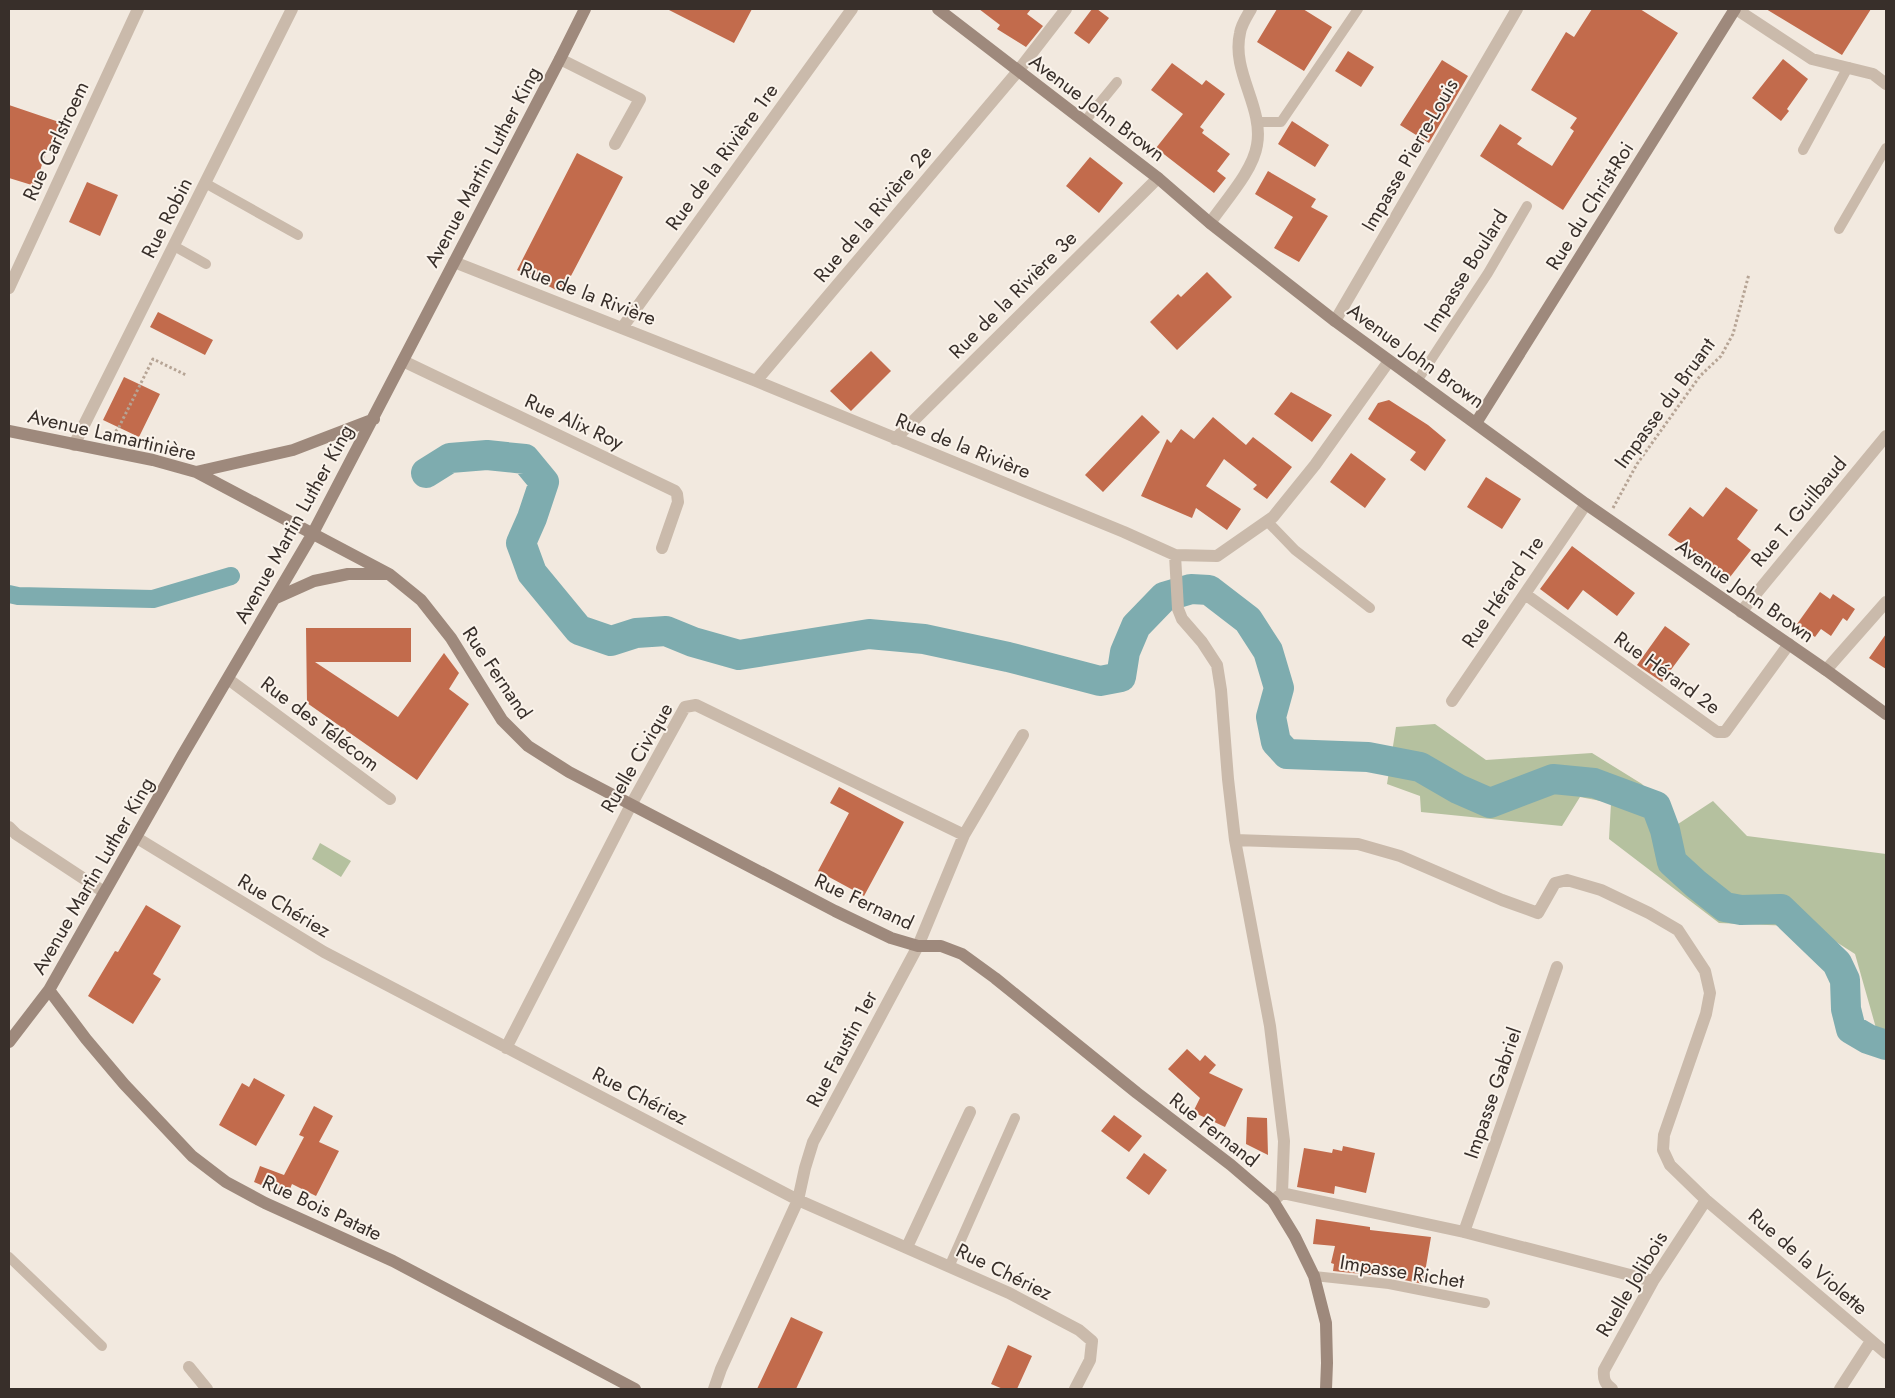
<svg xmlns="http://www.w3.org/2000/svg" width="1895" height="1398" font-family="Jost,sans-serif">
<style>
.green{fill:#b5c19f}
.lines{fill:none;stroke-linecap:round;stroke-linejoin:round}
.canal{stroke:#7eacaf;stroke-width:18}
.river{stroke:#7eacaf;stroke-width:30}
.building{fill:#c26b4c}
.path{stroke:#b6a495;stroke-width:3;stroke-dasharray:2.5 2.5;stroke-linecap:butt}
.lane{stroke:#cabaab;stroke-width:10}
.street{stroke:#cabaab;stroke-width:12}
.secondary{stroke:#9e897c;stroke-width:12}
.labels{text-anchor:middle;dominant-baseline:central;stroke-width:4;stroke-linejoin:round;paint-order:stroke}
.street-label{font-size:20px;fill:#382f2a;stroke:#faf3eb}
</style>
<rect width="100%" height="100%" fill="#f2e9df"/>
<path class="green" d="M1435,724l51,36 106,-7 50,31 36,40 35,-23 34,35 139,18v179l-10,-5 -21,-74 -42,-27 -94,-4 -110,-84 2,-36 -31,-6 -18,29 -141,-14 -1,-16 -33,-12 9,-57z
M320,843l31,18 -10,16 -29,-18z"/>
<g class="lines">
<path class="canal" d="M9,594l9,2 135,3 78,-23"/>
<path class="river" d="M426,473l24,-15 37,-3 38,4 19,23 -12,36 -11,25 11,30 47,57 32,11 25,-8 30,-2 27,11 46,13 130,-21 55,5 84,18 92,24 21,-4 4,-25 11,-26 28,-29 27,-8 18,1 39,30 20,31 11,37 -8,29 5,25 11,12 81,3 52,10 38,22 32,14 63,-24 41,4 62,23 9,24 7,32 24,22 29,23 16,3 40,-1 56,54 8,17 1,29 5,20 17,10 18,6"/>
</g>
<path class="building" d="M667,9h85l-18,34z
M979,9h52l-4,5 16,12 -17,21 -29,-18 3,-4z
M1092,9h5l12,9 -20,26 -15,-11z
M1277,9h26l29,18 -28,44 -47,-29z
M1592,9h48l38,24 -115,177 -83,-54 20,-32 22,14 -5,6 35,22 22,-35 -4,-3 7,-10 -46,-28 35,-58 8,5z
M1766,9h105l-29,46z
M1348,51l26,16 -13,20 -26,-16z
M1783,59l25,20 -21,30 2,2 -8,10 -29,-23z
M1442,60l26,16 -39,67 -29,-18z
M1172,63l30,22 4,-5 19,14 -25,33 4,3 -2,3 28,21 -13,17 9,7 -12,15 -58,-45 27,-34 -32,-24z
M9,105l53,18 -9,25 -5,-2 -13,40 -26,-8z
M1292,121l37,24 -14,22 -37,-23z
M577,153l46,24 -61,116 -45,-23z
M1090,157l33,26 -24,30 -33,-27z
M1268,171l48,28 -5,8 17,9 -29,46 -25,-14 19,-31 -38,-23z
M87,182l31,13 -18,41 -31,-14z
M1207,272l25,25 -55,53 -27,-28 28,-28 3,3z
M158,312l55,28 -8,15 -55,-28z
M871,351l20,20 -40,40 -21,-20z
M124,377l36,17 -21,43 -36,-17z
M1291,392l41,23 -20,27 -38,-28z
M1389,400l39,25 18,15 -21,31 -15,-11 6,-8 -48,-33 10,-16z
M1142,415l18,17 -57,60 -18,-17z
M1213,417l33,28 7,-8 39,30 -25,32 -14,-10 4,-4 -33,-26 -18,27 35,23 -14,21 -31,-22 -4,10 -51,-22 26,-57 4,4 10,-14 13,10z
M1351,453l35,26 -21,29 -35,-26z
M1486,477l35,22 -19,30 -35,-22z
M1726,487l32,23 -21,29 14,11 -24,31 -20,-16v-4l-10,-2 -8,-13 -11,-4 -10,-7 22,-28 13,10z
M1572,546l63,47 -18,23 -34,-26 -15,20 -28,-21z
M1820,592l10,7 3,-5 22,15 -8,12 -4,-3 -12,18 -10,-7 -6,8 -18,-13z
M1665,626l25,18 -28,38 -25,-17z
M306,628h105v34h-96l83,55 46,-64 15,20 -10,16 20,15 -52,76 -110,-77z
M1886,634v35l-17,-11z
M839,787l65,35 -40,74 -46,-25 31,-58 -19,-10z
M146,905l35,21 -28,48 8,5 -28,45 -45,-28 27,-45 3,1z
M1187,1049l13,12 5,-6 11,10 -7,8 34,16 -18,38 -32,-15 7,-14 -32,-29z
M254,1078l31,17 -29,51 -37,-21 23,-42 7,4z
M314,1106l19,10 -14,26 20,9 -23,45 -24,-12 -5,12 -33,-14 6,-16 24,9 20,-38 -5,-2z
M1114,1115l28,21 -13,16 -28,-21z
M1247,1117l20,1 1,37 -22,-11z
M1343,1146l32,7 -9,40 -31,-7 -1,8 -37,-7 7,-39 28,5 1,-4 9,2z
M1144,1153l23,17 -18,25 -23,-17z
M1316,1219l54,8v3l61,7 -8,47 -33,-7 -57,-6 1,-7 -3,-1 4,-17 -22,-2z
M791,1317l32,15 -27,57h-39z
M1008,1345l24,11 -15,33h-14l-12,-5z"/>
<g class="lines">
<path class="path" d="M108,438l10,-9 35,-70 33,16
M1613,508l24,-44 63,-88 21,-20 12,-22 16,-60"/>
<path class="lane" d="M1085,121l32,-39
M1258,122h23l77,-113
M1803,150l45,-83
M205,183l93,52
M1839,229l47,-81
M174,246l32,18
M1417,381l71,-108 39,-67
M1267,521l28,29 75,58
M9,1257l93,89
M949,1267l66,-149
M1314,1276l75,8 96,19"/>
<path class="street" d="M1736,9l76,50 61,15 13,10
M560,59l80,40 -25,45
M1210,223c15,-22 43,-52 47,-78 7,-38 -26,-73 -17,-112 1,-8 7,-17 11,-24
M454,262l302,119 368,151 51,23 42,1 56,-39 42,-52 74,-104
M9,288l129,-279
M1335,321l182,-312
M622,328l230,-319
M403,361l272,130 2,3 1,8 -16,46
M756,381l262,-310 48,-62
M895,439l263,-261
M74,445l218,-436
M1175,555l3,54 4,10 20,23 15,23 4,25 7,89 7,61 35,186 14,115 -2,52 -9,8
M1525,594l192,138h8l64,-88
M1741,612l145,-176
M1826,670l60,-68
M228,679l162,120
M1452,701l134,-197
M9,827l7,7 88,58
M137,838l187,114 474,248 211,93 70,37 13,11 -2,19 -15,29
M1235,840l123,4 42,12 102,44 36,13 17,-30 12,-3 34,10 48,23 29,17 27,41 5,22 -4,21 -42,121 -1,15 7,15 36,35 180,153
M506,1048l125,-243 54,-98 11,-2 268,130
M1282,1193l182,39 189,49
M1464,1232l93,-265
M907,1247l63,-135
M189,1367l18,22
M714,1389l7,-20 77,-169 7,-32 8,-26 105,-196 46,-111 59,-100
M1612,1389c-7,-5 -9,-10 -8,-19l49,-89 53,-81
M1840,1389l31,-48"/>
<path class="secondary" d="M938,9l220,169 52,45 125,98 251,183 240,166 60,44
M1476,423l259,-414
M9,431l144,29 43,12 193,102 32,26 30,38 51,82 26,26 41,26 266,139 56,27 27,8h23l21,8 33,24 142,115 94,72 42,36 22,36 19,39 12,47 1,40 -1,26
M196,472l97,-22 81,-31
M276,598l38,-17 34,-7h38
M49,990l37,49 38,45 68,72 34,26 39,21 128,58 242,128
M9,1042l40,-52 133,-234 131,-223 247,-474 25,-50"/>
</g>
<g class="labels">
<g class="street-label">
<text transform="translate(1097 108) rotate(37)">Avenue John Brown</text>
<text transform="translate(56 141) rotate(-65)">Rue Carlstroem</text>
<text transform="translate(1410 155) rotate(-60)">Impasse Pierre-Louis</text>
<text transform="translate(722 157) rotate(-54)">Rue de la Rivière 1re</text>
<text transform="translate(483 167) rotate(-62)">Avenue Martin Luther King</text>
<text transform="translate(1590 206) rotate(-58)">Rue du Christ-Roi</text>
<text transform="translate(873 214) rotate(-50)">Rue de la Rivière 2e</text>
<text transform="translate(167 218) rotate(-63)">Rue Robin</text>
<text transform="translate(1466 271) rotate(-58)">Impasse Boulard</text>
<text transform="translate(588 294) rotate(21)">Rue de la Rivière</text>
<text transform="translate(1013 295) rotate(-45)">Rue de la Rivière 3e</text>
<text transform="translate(1416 356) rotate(36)">Avenue John Brown</text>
<text transform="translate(1665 403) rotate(-54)">Impasse du Bruant</text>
<text transform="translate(574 422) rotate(25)">Rue Alix Roy</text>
<text transform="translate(112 435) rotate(13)">Avenue Lamartinière</text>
<text transform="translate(963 446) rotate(22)">Rue de la Rivière</text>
<text transform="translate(1799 512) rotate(-50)">Rue T. Guilbaud</text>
<text transform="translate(294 524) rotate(-61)">Avenue Martin Luther King</text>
<text transform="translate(1745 591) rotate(35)">Avenue John Brown</text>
<text transform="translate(1503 592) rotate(-56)">Rue Hérard 1re</text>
<text transform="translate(497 673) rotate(56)">Rue Fernand</text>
<text transform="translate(1667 673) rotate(36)">Rue Hérard 2e</text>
<text transform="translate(320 724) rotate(37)">Rue des Télécom</text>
<text transform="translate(637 758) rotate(-60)">Ruelle Civique</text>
<text transform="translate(93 876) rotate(-60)">Avenue Martin Luther King</text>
<text transform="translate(864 902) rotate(25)">Rue Fernand</text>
<text transform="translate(284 906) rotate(31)">Rue Chériez</text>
<text transform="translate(842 1049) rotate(-62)">Rue Faustin 1er</text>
<text transform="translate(1493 1093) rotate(-71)">Impasse Gabriel</text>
<text transform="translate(640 1096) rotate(27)">Rue Chériez</text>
<text transform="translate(1214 1130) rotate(38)">Rue Fernand</text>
<text transform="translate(322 1208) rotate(25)">Rue Bois Patate</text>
<text transform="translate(1808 1262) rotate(41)">Rue de la Violette</text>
<text transform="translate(1004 1272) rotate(26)">Rue Chériez</text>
<text transform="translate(1402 1272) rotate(9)">Impasse Richet</text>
<text transform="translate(1632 1284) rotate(-59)">Ruelle Jolibois</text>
</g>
</g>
<rect width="1895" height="1398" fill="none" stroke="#382f2a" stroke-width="20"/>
</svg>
